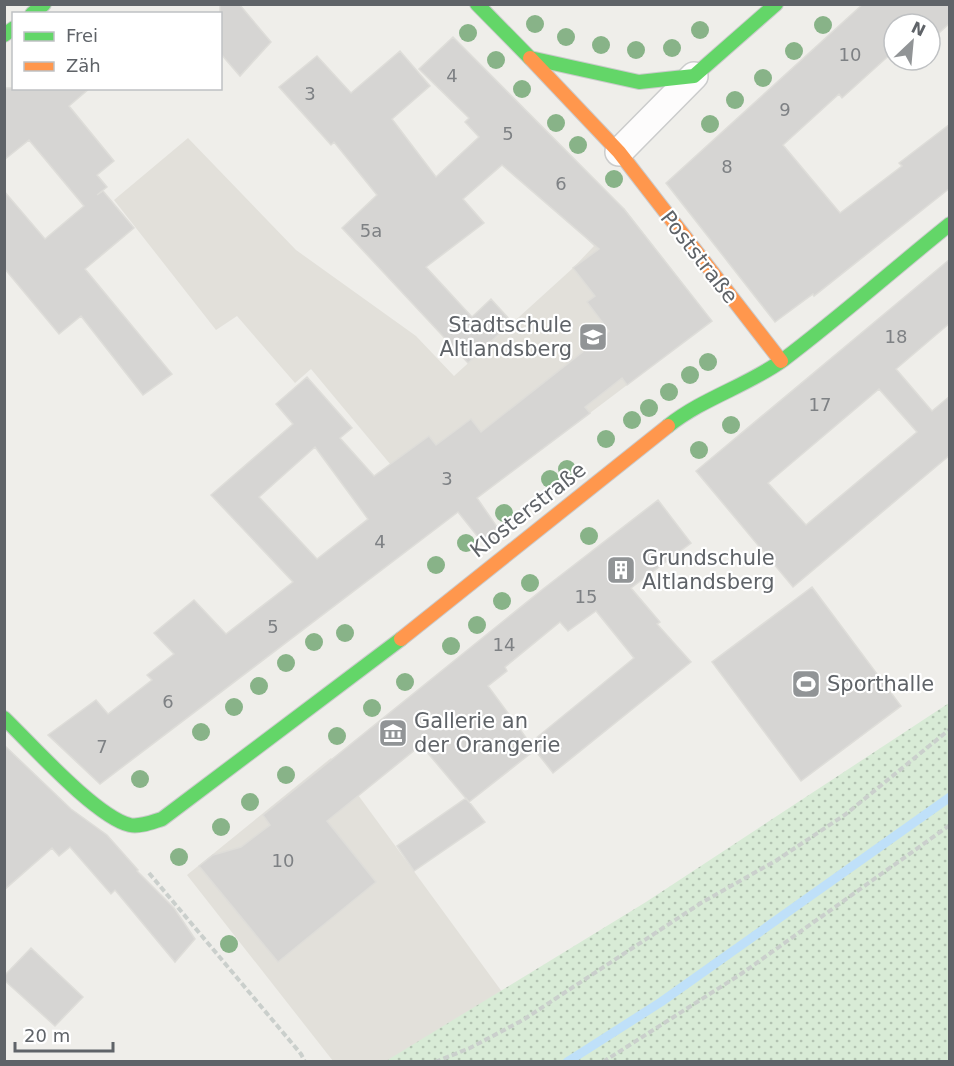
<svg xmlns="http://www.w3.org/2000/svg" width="954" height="1066" font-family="'DejaVu Sans',sans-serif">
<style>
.education{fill:#e2e0da}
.grass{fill:url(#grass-dots)}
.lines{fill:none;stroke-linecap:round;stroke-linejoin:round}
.stream{stroke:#bfe0f9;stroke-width:9}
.building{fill:#d6d5d3;stroke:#deddd9;stroke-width:1.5;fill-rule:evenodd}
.street-casing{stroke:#cbcccc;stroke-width:30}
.fast-casing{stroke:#cacacb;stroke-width:16}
.slow-casing{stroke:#cacacb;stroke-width:16}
.path{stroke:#cacfcc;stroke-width:4;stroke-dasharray:6 3;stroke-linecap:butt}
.street{stroke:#fdfcfc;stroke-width:27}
.fast{stroke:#63d668;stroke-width:14}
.slow{stroke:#ff974d;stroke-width:14}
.tree{fill:#88b388}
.labels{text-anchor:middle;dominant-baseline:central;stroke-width:4.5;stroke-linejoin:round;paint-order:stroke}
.number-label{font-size:18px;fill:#7e8184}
.street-label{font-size:21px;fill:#5f6368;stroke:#fff}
.poi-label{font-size:21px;fill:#5f6368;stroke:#fff;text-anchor:start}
</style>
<defs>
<pattern id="grass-dots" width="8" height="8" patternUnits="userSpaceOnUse" patternTransform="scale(1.5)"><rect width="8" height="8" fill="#d8ebd6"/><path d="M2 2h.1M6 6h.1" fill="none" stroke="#b2c2b1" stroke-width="1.8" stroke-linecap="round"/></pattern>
</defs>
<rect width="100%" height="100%" fill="#efeeea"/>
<path class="education" d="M188,138l108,112 120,86 38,40 119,-108 21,-22 -8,-8 38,-30 88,113 -183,138 -134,11 -84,-101 -16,14 -58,-67 -21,14 -102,-130z
M331,758l177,242 -116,61h-59l-146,-186z"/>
<path class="grass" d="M949,703v358h-563l260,-159z"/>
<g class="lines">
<path class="stream" d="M567,1062l94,-60 289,-205"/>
</g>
<path class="building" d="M220,4h19l32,38 -31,34 -20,-23z
M863,4h87v19l-20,18v-17h-36v27l-52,47 -3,-4 -56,51 57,68 62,-47 -3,-3 51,-39v64l-136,108 -1,-2 -38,28 -109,-139z
M453,37l171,172 88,112 -85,64 -5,-7 -37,29 5,6 -113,85 25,36 -16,13 -28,-35 -358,272 -52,-49 48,-35 12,14 44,-34 -5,-5 27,-21 -20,-21 40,-33 32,34 67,-52 -82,-87 82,-71 -17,-20 31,-27 45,51 -12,10 34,38 55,-40 7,9 35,-26 10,13 128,-101 -22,-29 8,-6 -22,-28 26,-19 -97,-84 -39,34 21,24 -58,44 46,50 19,-18 21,23 -44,41 -126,-135 35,-33 -43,-53 -3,3 -52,-58 38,-31 34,37 49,-42 30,35 -38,33 44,58 43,-40 -14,-15 4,-4 -50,-49zM315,447l53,72 -51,40 -58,-62z
M4,88h86l-21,18 45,55 -17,14 10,12 -10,8 6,-4 31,37 -49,41 87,105 -29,21 -62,-79 -22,18 -55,-66v-77l41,48 39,-33 -55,-66 -25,20z
M950,259v64l-54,46 36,42 18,-15v59l-157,132 -97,-116zM879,389l38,43 -111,93 -38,-42z
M658,500l33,43 -60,45 29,34 -3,2 34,38 -138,111 -18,-23 -66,52 -48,-57 -94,76 49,61 -98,80 -79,-96 14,-11 28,-8 29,-22 -7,-10 280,-226zM596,611l38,47 -104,85 -42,-57 19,-15 -2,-4 55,-45 8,9z
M812,587l89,119 -100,75 -89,-119z
M4,745l67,64 36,26 31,35 -1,1 37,37 21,31 -20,23 -60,-72 -4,4 -41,-47 -11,9 -7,-8 -48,42z
M466,798l19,24 -71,49 -17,-25z
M31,948l52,49 -28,29 -51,-46v-4z"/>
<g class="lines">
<g class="street-casing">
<path id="street" d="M619,152l75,-76"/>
</g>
<g class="fast-casing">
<path id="fast" d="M477,4l53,54 109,24 55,-6 82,-72
M32,14l12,-10
M4,35l10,-7
M668,426c35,-28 79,-40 115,-66 57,-43 111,-91 167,-136
M4,718c27,26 92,99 126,107 10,2 22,-3 32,-6l239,-180"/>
</g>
<g class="slow-casing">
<path id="slow" d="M530,58l89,94 162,209
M401,639l267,-213"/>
</g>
<path class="path" d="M149,873l152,181 4,8
M435,1062l35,-14 53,-28 178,-117 76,-43 69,-46 104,-85
M603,1062l138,-88 209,-149"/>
<use href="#street" class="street"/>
<use href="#fast" class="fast"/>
<use href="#slow" class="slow"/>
</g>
<g class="tree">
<circle cx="535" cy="24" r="9"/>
<circle cx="823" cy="25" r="9"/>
<circle cx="700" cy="30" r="9"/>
<circle cx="468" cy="33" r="9"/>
<circle cx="566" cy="37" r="9"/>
<circle cx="601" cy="45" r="9"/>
<circle cx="672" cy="48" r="9"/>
<circle cx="636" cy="50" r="9"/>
<circle cx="794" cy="51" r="9"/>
<circle cx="496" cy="60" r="9"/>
<circle cx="763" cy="78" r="9"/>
<circle cx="522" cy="89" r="9"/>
<circle cx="735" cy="100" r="9"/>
<circle cx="556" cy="123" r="9"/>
<circle cx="710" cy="124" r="9"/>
<circle cx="578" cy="145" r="9"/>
<circle cx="614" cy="179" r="9"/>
<circle cx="708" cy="362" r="9"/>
<circle cx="690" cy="375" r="9"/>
<circle cx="669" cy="392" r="9"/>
<circle cx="649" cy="408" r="9"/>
<circle cx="632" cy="420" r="9"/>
<circle cx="731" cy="425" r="9"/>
<circle cx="606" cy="439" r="9"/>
<circle cx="699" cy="450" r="9"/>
<circle cx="567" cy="469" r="9"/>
<circle cx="550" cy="479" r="9"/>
<circle cx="504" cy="513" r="9"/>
<circle cx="589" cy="536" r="9"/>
<circle cx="466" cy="543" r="9"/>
<circle cx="436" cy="565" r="9"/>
<circle cx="530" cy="583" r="9"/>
<circle cx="502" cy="601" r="9"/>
<circle cx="477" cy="625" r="9"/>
<circle cx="345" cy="633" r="9"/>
<circle cx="314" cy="642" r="9"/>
<circle cx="451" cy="646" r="9"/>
<circle cx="286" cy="663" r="9"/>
<circle cx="405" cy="682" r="9"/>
<circle cx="259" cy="686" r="9"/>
<circle cx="234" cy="707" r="9"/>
<circle cx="372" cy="708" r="9"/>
<circle cx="201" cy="732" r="9"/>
<circle cx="337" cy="736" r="9"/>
<circle cx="286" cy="775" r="9"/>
<circle cx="140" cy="779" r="9"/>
<circle cx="250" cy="802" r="9"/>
<circle cx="221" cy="827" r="9"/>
<circle cx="179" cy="857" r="9"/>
<circle cx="229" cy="944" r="9"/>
</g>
<defs>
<g id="school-square" transform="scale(1.5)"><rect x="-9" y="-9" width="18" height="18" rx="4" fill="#919496" stroke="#fff"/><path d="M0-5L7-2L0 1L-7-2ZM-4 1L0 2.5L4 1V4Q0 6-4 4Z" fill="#fff"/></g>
<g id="building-square" transform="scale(1.5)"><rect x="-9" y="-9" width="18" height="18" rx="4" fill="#919496" stroke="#fff"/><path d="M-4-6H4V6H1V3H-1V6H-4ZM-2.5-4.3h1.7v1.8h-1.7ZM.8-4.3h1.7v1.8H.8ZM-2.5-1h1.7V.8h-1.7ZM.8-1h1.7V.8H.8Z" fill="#fff"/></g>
<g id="stadium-square" transform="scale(1.5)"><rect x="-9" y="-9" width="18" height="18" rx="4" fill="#919496" stroke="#fff"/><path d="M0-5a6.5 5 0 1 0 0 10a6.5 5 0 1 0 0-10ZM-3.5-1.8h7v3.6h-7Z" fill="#fff"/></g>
<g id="museum-square" transform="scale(1.5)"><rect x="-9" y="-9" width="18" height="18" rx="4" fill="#919496" stroke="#fff"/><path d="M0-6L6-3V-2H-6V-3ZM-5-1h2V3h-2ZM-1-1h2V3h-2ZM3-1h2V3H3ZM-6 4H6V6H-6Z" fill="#fff"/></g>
</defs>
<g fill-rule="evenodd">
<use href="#school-square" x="593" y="337"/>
<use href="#building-square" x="621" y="570"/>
<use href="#stadium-square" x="806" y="684"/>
<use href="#museum-square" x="393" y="733"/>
</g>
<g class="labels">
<g class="number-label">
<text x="850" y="54">10</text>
<text x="452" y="75">4</text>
<text x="310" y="93">3</text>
<text x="785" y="109">9</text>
<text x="508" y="133">5</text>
<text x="727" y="166">8</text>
<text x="561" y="183">6</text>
<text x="371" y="230">5a</text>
<text x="896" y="336">18</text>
<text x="820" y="404">17</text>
<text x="447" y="478">3</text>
<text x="380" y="541">4</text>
<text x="586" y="596">15</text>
<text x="273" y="626">5</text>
<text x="504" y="644">14</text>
<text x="168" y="701">6</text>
<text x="102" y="746">7</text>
<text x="283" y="860">10</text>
</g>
<g class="street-label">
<text transform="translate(699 257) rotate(52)">Poststraße</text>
<text transform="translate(528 510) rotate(-38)">Klosterstraße</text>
</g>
<g class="poi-label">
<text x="572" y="325" text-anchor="end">Stadtschule<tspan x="572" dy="24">Altlandsberg</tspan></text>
<text x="642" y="558">Grundschule<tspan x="642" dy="24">Altlandsberg</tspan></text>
<text x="827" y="684">Sporthalle</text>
<text x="414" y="721">Gallerie an<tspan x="414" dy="24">der Orangerie</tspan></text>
</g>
</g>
<rect width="954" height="1066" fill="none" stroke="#5f6368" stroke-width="12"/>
<rect x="12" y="12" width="210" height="78" fill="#ffffff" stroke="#bfc1c3" stroke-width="1.5"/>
<rect x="24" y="32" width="30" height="9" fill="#63d668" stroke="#bfc1c3" stroke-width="1.5"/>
<text x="66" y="42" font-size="18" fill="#5f6368">Frei</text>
<rect x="24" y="62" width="30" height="9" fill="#ff974d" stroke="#bfc1c3" stroke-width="1.5"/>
<text x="66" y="72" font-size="18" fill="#5f6368">Zäh</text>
<g transform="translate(912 42) rotate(26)"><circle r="28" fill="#ffffff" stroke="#bfc1c3" stroke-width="1.5"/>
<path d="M0-4.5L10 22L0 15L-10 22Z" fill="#919496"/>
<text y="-9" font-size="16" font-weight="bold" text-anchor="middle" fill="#5f6368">N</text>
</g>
<path d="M15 1042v9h98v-9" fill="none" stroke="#5f6368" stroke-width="3"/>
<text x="24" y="1042" font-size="18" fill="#5f6368" stroke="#ffffff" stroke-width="4.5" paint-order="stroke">20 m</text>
</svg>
